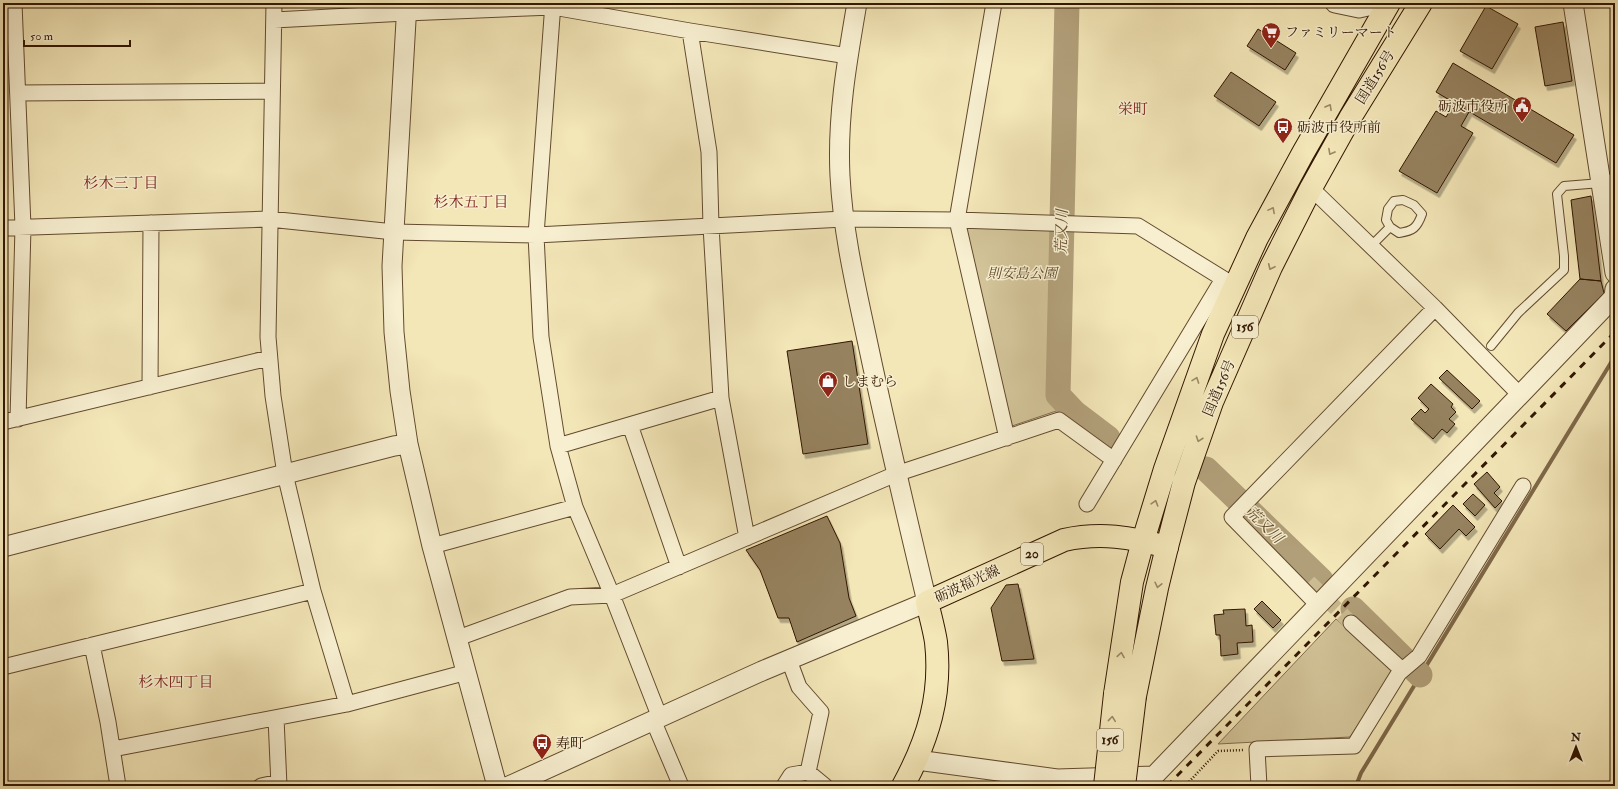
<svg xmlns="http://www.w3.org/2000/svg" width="1618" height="789" font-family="'IM FELL Double Pica','Noto Serif JP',serif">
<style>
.green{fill:#d2c398;stroke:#826c4c}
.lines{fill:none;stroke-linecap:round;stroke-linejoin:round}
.stream{stroke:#7e6849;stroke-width:4}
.river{stroke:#b19f79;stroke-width:25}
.building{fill:#96825f;stroke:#311600;filter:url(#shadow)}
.minor-tunnel{stroke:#ccbc92;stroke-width:15;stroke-dasharray:15 8;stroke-linecap:butt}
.service-casing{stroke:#624a2e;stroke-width:10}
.minor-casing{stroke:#624a2e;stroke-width:17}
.tertiary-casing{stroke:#624a2e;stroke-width:21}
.primary-casing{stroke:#311600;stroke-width:24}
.trunk-casing{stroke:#311600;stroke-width:24}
.path{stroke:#311600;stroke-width:2.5;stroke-dasharray:1 2;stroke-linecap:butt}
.service{stroke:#f7efd0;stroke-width:8}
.minor{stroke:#f7efd0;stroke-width:15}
.tertiary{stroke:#f7efd0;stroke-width:19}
.primary{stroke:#f3e6b7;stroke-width:22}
.trunk{stroke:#f3e6b7;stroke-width:22}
.rail{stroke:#311600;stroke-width:3;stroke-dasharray:7 7;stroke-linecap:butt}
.trunk-bridge-casing{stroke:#311600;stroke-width:24;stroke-linecap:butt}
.trunk-bridge{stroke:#f3e6b7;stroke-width:22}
.oneway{stroke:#9c8865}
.labels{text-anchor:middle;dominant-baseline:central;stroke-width:3;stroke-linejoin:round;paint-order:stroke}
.shield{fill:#f7efd0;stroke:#6c573e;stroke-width:1}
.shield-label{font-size:13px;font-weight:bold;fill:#311600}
.poi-label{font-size:14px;fill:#311600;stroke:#f7efd0;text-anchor:start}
.street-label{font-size:14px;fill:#311600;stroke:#f7efd0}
.park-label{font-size:14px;font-style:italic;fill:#614a2e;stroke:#f7efd0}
.neighbourhood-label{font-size:15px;fill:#7a1f14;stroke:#f7efd0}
.water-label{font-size:15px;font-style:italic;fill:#644d30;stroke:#f7efd0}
</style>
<defs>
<filter id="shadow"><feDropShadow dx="2.5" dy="4.5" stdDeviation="0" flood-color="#0004"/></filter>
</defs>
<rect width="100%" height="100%" fill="#f3e6b7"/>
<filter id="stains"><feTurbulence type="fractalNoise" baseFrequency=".005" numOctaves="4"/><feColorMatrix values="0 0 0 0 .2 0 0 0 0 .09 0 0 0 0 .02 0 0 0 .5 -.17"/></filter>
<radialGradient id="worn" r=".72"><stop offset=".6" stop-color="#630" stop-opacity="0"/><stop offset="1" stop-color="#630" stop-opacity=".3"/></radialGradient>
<path class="green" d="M962,224l108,4 -4,157 8,20 -62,21z
M1336,619l59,51 -45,67 -132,7z"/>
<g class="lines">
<path class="stream" d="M1356,786l5,-13 254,-417"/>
<path class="river" d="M1067,3l-9,392 17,18 33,25
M1206,469l115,111
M1353,609l67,66"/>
</g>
<path class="building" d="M1486,6l32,18 -26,45 -32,-18z
M1563,22l9,59 -27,5 -10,-59z
M1258,29l38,24 -11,17 -38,-24z
M1453,63l121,72 -18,28 -120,-71z
M1231,72l45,30 -17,24 -45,-30z
M1455,103l14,9 -8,14 12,7 -36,60 -38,-22 37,-60 10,6z
M1591,196l10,85 -21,-2 -9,-79z
M1580,279l21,2 3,12 -38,38 -19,-17z
M852,341l16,103 -65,10 -16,-103z
M1447,370l33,31 -8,8 -33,-31z
M1431,384l22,20 -2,3 5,5 -7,7 6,5 -8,9 -5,-4 -9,10 -22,-20 10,-10 4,4 4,-4 -11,-11z
M1487,472l13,15 -6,6 8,8 -7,7 -21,-24z
M1473,494l12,11 -10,11 -12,-12z
M1453,505l22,22 -9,9 -7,-7 -19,20 -15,-15z
M827,516l13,27 9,55 7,18 -59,26 -8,-24h-11l-18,-48 -14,-20z
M1018,584l16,75 -32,2 -11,-53 15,-23z
M1262,601l19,19 -8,8 -19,-19z
M1245,609l1,17 6,-1 1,17 -16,1 1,11 -17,2 -1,-21h-4l-2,-20 10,-1 -1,-4z
M1291,783h32v3h-32z"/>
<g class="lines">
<path class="minor-tunnel" d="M1309,582l42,41"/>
<g class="service-casing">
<path id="service" d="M1403,200l11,5 8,9c-5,14 -9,17 -23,19l-9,-6 -4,-7 2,-11 6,-8z
M1371,246l19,-19
M1491,346l27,-33 46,-43v-14l-7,-62 7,-8 37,-3"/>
</g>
<g class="minor-casing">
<path id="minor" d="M14,3l9,224 -5,192
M274,3l-6,334 5,59 12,78 28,117 34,113
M553,3l-17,232 5,102 17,109 17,61 37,88 48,123
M994,3l-37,217 50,218
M274,20l132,-7 147,-6 137,24 158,25
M690,31l19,121 2,74 10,172 26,140
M18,93l254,-2
M1601,183l14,-1
M1311,188l124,120 85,87
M3,228l266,-9 125,13 142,3 308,-16 113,1 181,6 97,60
M150,387l1,-164
M3,422l266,-64
M630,425l49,142
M558,446l163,-48
M1087,504l136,-225
M432,546l143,-39
M1318,605l-86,-88 203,-209
M1351,623l51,47
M458,638l112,-41 42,-2 284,-121 163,-54 55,40
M92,645l16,77 10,64
M789,660l10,27 22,25 -13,60
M3,667l310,-76
M276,718l3,68
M653,720l28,66
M113,749l234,-45 120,-32
M261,786l18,-4
M784,786l7,-11 17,-3 17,14
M1259,786l-2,-37 97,-3 45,-73 20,-17 104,-170"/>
</g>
<g class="tertiary-casing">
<path id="tertiary" d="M407,3l-15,263 2,66 6,59 8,53 24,102 65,240
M1335,3l24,5 23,-5
M1573,3l42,270
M3,547l391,-101 14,-2
M917,760l140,19 97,-3 460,-479 1,-8
M509,786l253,-115 165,-69c-20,-84 -40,-168 -58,-253 -12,-57 -26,-114 -29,-173 -3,-59 7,-115 17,-173"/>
</g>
<g class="primary-casing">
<path id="primary" d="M903,786c25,-46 39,-91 33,-144 -2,-13 -6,-27 -9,-40l137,-62c36,-8 67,-3 103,7"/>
</g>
<g class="trunk-casing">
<path id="trunk" d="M1115,694l17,-112 11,-41 22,-72 48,-135 44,-96 46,-85 86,-150
M1135,696l22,-108 10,-41 17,-65 28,-80 59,-135 40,-79 39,-70 71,-115"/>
</g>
<path class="path" d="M1185,786l33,-35 26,-1"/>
<use href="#service" class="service"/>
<use href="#minor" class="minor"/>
<use href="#tertiary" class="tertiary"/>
<use href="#primary" class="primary"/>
<use href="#trunk" class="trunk"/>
<path class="rail" d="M1167,786l448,-454"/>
<g class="trunk-bridge-casing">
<path id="trunk-bridge" d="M1105,786l10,-92
M1124,786l11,-90"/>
</g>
<use href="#trunk-bridge" class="trunk-bridge"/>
</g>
<defs><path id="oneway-chevron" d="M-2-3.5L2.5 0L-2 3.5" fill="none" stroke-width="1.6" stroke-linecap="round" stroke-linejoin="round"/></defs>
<g class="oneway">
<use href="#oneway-chevron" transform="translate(1329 107) rotate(-61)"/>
<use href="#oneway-chevron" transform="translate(1331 152) rotate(119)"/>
<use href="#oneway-chevron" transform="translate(1272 210) rotate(-62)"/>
<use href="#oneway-chevron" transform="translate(1271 267) rotate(115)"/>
<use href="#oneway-chevron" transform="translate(1196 380) rotate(-70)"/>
<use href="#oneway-chevron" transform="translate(1199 439) rotate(109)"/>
<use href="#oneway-chevron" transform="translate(1155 503) rotate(-73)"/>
<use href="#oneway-chevron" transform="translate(1158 585) rotate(103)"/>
<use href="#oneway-chevron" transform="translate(1121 655) rotate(-81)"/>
<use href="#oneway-chevron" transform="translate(1112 719) rotate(-84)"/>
</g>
<defs>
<g id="supermarket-pin" transform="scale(1)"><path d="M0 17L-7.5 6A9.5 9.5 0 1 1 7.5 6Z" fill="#8f2418" stroke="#f7efd0"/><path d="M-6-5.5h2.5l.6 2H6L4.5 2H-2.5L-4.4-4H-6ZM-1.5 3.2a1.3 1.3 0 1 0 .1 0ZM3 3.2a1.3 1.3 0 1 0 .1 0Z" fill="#fff"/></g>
<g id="civic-pin" transform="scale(1)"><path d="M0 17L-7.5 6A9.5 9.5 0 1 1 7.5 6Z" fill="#8f2418" stroke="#f7efd0"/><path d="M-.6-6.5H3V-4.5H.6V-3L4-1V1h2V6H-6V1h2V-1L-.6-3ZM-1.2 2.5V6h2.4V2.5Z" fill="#fff"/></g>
<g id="bus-pin" transform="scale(1)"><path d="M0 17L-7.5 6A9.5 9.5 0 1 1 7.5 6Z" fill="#8f2418" stroke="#f7efd0"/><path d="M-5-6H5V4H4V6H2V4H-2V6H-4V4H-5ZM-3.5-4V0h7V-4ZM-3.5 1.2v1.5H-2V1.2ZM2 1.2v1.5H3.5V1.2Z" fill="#fff"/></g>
<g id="shop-pin" transform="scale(1)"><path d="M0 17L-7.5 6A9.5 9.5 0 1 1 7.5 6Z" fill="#8f2418" stroke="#f7efd0"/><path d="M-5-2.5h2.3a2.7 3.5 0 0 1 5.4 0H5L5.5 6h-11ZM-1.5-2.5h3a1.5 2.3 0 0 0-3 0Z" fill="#fff"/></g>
</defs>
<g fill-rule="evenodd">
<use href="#supermarket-pin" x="1271" y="32"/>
<use href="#civic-pin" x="1522" y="106"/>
<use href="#bus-pin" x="1283" y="127"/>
<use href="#shop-pin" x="828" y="381"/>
<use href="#bus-pin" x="542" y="743"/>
</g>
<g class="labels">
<g class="shield">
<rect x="1232" y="316" width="26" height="22" rx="3"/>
<rect x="1021" y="543" width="22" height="22" rx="3"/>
<rect x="1097" y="729" width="26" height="22" rx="3"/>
</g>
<g class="shield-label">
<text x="1245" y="327">156</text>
<text x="1032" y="554">20</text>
<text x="1110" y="740">156</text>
</g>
<g class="poi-label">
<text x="1285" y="32">ファミリーマート</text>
<text x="1508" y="106" text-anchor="end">砺波市役所</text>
<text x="1297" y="127">砺波市役所前</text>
<text x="842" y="381">しまむら</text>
<text x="556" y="743">寿町</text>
</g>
<g class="street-label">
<text transform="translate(1375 77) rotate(-58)">国道156号</text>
<text transform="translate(1219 388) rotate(-67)">国道156号</text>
<text transform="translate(967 584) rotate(-25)">砺波福光線</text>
</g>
<g class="park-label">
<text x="1022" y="273">則安島公園</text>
</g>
<g class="neighbourhood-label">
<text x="1133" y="109">栄町</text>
<text x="121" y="183">杉木三丁目</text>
<text x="471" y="202">杉木五丁目</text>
<text x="176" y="682">杉木四丁目</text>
</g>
<g class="water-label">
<text transform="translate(1062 232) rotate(-89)">荒又川</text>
<text transform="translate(1264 525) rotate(44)">荒又川</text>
</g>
</g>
<rect width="1618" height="789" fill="none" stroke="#f3e6b7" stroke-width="16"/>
<rect x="4" y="4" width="1610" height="781" fill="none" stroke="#311600" stroke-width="2"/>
<rect x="8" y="8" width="1602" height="773" fill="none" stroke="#311600"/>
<g transform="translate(1576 747)" stroke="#f7efd0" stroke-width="3" paint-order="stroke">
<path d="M0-3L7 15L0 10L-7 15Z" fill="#311600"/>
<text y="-6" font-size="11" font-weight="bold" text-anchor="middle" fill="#311600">N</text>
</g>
<path d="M24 40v6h106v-6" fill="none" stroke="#311600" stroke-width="2"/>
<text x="30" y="40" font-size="12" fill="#311600" stroke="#f7efd0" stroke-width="3" paint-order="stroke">50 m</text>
<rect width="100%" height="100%" filter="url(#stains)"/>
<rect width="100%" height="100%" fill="url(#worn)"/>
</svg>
